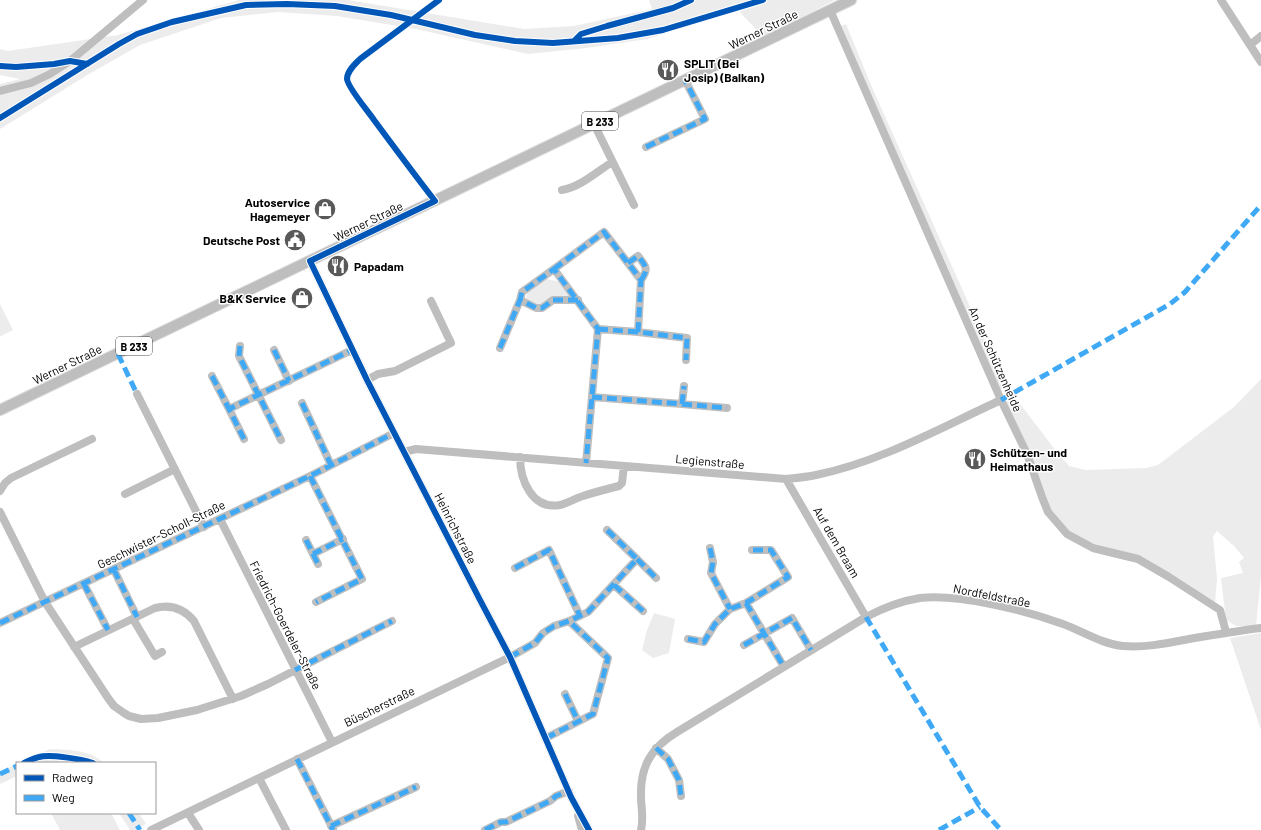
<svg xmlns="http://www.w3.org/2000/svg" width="1261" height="830" font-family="Barlow,sans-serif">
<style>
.green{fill:#ececec}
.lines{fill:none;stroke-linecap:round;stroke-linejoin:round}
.major-casing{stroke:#dbdbdb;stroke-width:12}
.minor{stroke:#bebebe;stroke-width:8}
.major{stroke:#bebebe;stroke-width:10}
.quiet{stroke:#3fa9f5;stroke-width:5;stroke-dasharray:10 5;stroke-linecap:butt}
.cycleway-casing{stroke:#fff;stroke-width:8}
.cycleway{stroke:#0057b8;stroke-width:6}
.labels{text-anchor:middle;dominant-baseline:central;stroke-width:3;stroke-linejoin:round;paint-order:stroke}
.shield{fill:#fff;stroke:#4c4c4c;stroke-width:1}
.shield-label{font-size:11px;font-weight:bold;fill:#000}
.street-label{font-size:12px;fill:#000;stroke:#fff}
.poi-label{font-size:12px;font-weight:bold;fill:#000;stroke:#fff;text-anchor:start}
</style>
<rect width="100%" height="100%" fill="#fff"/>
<path class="green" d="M239,0h109l176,29 50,-3 78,-17 -3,-9h186l-72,37 -24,-26 -92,28 -61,9 -58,6 -112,-25 -79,-13 -59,-4 -57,6 -81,27 -51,29 -89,55v-45l20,-5 -20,-4v-26l8,2 110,-16z
M846,24l25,61 135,302 -6,3 -159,-364z
M546,279l15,3 11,15 -30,9 -17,-6 3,-9z
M0,304l13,26 -12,6h-1z
M1261,379v198l-5,49h-20l-10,-6 -5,-42 22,-5 -4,-11 5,-4 -10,-12 -17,-15 -4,5 4,43 -2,24 -75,-46 -51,-15 -20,-11 -20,-23 -45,-105 10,-7 42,55 13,15 17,4 60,-2 12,-3 76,-58z
M654,613l21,6 -6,34 -16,5 -11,-8 5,-20z
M1261,633v97l-31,-92z
M50,749c20,1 38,0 54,14h-36l-3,-1 -46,1z
M17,764v12l-17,8v-12z
M51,813h60l9,17h-60z
M119,813h20l7,11 -11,6h-5z"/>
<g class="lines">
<g class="major-casing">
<path id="major" d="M0,410l851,-410"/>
</g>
<path class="minor" d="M1221,0l40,62
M830,10l171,390 26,54 15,43 6,15 19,22 26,14 45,11 31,18 51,33 6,22
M1250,45l11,-9
M0,91l31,-8 19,-9 20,-13 73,-61
M594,124l40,81
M646,147l59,-28 -20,-39
M562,190c18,-3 35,-18 50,-28
M310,261l57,119 113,220 30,57 61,140 18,33
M628,263l10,-7c8,10 11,13 3,24
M554,269l50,-37 37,48 -3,52 49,6 -1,22
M578,300h-25l-11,8h-6l-16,-8 2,-8 32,-23 44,60 -12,134
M598,329l40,3
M240,346l-1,10 42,84
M500,348l20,-48
M274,350l15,31
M212,376l17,33
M367,380l11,-6 17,-3 56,-28 -20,-42
M137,394l67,133
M592,397l90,7 2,-18
M302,403l29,62
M682,404l45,4
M244,439l-15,-30 123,-59
M404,452l12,-3 370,30c10,-1 21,-2 30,-4 64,-13 126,-48 185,-75
M520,457c0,23 12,53 40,48 8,-2 16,-7 23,-9 12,-4 24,-7 36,-10l3,-3 2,-17
M310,476l52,103 -46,23
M786,479l80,138
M0,491l5,-8 6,-5 81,-39
M125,494l50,-25
M0,512l45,90 63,96 6,8 10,7 5,3 12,3 17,-1 39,-8 44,-14 27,-12 124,-63
M220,519l112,223
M306,540l7,14 30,-15
M710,548l3,14 -2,11 19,36
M313,554l5,10
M637,559l19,19
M515,568l34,-18 31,66
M114,570l23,47
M84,584l24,46
M614,585l29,26
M746,603l38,64
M133,619l22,37 7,-4
M0,623l310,-147 84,-43
M688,639l16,3 11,-18 15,-15 16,-6 42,-26 -17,-27h-19
M744,645l48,-27 19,32
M74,647l81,-39c16,-4 29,1 39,13l39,78
M565,694l13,27
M546,738l47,-24 15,-56 -39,-37
M656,748l12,11 11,21 2,16
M297,759l36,70
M259,778l27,52
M188,813l11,17
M578,816l4,14
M331,826l85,-39
M151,830l359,-173 25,-14 8,-10 11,-7 15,-5 19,-9 49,-53 -30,-29
M485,830l16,-8h5l44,-21 6,-5 13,-5
M641,830c3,-12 0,-22 0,-34 -1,-30 11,-49 36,-64l189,-115c17,-9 35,-16 54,-19 41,-4 104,12 143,26 19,7 39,20 60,22 22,2 45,-3 66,-7 24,-4 48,-8 72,-11"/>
<use href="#major" class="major"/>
<path class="quiet" d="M646,147l59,-28 -20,-39
M628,263l10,-7c8,10 11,13 3,24
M554,269l50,-37 37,48 -3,52 49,6 -1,22
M578,300h-25l-11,8h-6l-16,-8 2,-8 32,-23 44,60 -12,134
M598,329l40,3
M240,346l-1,10 42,84
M500,348l20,-48
M274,350l15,31
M118,354l19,40
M212,376l17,33
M592,397l90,7 2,-18
M1001,400l169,-96 15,-12 76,-87
M302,403l29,62
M682,404l45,4
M244,439l-15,-30 123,-59
M310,476l52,103 -46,23
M306,540l7,14 30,-15
M710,548l3,14 -2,11 19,36
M313,554l5,10
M637,559l19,19
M515,568l34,-18 31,66
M114,570l23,47
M84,584l24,46
M614,585l29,26
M746,603l38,64
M866,617l114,190 21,23
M0,623l310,-147 84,-43
M688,639l16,3 11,-18 15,-15 16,-6 42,-26 -17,-27h-19
M744,645l48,-27 19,32
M510,657l25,-14 8,-10 11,-7 15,-5 19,-9 49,-53 -30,-29
M295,670l97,-49
M565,694l13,27
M546,738l47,-24 15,-56 -39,-37
M656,748l12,11 11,21 2,16
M297,759l36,71
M0,774l17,-8
M129,813l11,17
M331,826l85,-39
M485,830l16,-8h5l44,-21 6,-5 13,-5
M939,830l41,-23"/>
<g class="cycleway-casing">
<path id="cycleway" d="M439,0l-79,59c-5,5 -13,12 -13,20 1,9 21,32 27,41 20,27 40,54 61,81l-125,60 57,119 113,220 30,57 61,140 18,33
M574,41l7,-7 26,-8 66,-18 18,-8
M0,66l16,1 38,-3 16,-3 17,3
M0,118l119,-74 18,-10 35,-12 74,-17 41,-1 48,2 56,9 84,20 40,6 38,2 65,-5 45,-8 100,-30
M24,763c5,-2 9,-5 15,-6 11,-3 42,2 54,6"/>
</g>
<use href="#cycleway" class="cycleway"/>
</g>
<defs>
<g id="restaurant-disc" transform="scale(1.15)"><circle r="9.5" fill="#595959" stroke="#fff"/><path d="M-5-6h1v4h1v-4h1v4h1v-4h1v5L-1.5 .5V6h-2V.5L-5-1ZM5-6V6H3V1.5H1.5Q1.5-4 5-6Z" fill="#fff"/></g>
<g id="shop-disc" transform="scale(1.15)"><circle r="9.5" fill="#595959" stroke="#fff"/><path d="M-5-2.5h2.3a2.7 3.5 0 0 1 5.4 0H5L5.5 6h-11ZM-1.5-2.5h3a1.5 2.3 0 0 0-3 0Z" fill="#fff"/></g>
<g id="civic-disc" transform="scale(1.15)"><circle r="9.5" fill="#595959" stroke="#fff"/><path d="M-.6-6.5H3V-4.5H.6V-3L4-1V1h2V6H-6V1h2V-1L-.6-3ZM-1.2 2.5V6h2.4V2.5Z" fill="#fff"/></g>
</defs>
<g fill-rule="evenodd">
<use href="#restaurant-disc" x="668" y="70"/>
<use href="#shop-disc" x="325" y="209"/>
<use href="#civic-disc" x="295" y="240"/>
<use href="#restaurant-disc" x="338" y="266"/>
<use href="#shop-disc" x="302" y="298"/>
<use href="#restaurant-disc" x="975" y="459"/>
</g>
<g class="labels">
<g class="shield">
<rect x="582" y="112" width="36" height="18" rx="3"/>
<rect x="116" y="337" width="36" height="18" rx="3"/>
</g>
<g class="shield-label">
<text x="600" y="121">B 233</text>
<text x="134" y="346">B 233</text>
</g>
<g class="street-label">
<text transform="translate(763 29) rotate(-26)">Werner Straße</text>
<text transform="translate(368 221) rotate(-26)">Werner Straße</text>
<text transform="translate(996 359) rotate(66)">An der Schützenheide</text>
<text transform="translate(67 364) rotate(-26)">Werner Straße</text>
<text transform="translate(710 461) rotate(5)">Legienstraße</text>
<text transform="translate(456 528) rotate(63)">Heinrichstraße</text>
<text transform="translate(161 534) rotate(-26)">Geschwister-Scholl-Straße</text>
<text transform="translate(837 542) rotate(60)">Auf dem Braam</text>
<text transform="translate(992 595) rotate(11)">Nordfeldstraße</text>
<text transform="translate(286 625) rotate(63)">Friedrich-Goerdeler-Straße</text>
<text transform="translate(379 706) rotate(-26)">Büscherstraße</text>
</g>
<g class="poi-label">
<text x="684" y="63">SPLIT (Bei<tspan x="684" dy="14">Josip) (Balkan)</tspan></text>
<text x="310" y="202" text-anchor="end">Autoservice<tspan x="310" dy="14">Hagemeyer</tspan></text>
<text x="280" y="240" text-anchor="end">Deutsche Post</text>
<text x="354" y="266">Papadam</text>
<text x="286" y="298" text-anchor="end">B&amp;K Service</text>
<text x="990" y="452">Schützen- und<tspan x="990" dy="14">Heimathaus</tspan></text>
</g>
</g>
<rect x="16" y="762" width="140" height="52" fill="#ffffff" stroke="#999999"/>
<rect x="24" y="775" width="20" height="6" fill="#0057b8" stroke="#999999"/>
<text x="52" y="782" font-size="12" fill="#000000">Radweg</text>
<rect x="24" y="795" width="20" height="6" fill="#3fa9f5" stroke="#999999"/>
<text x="52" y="802" font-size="12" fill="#000000">Weg</text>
</svg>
